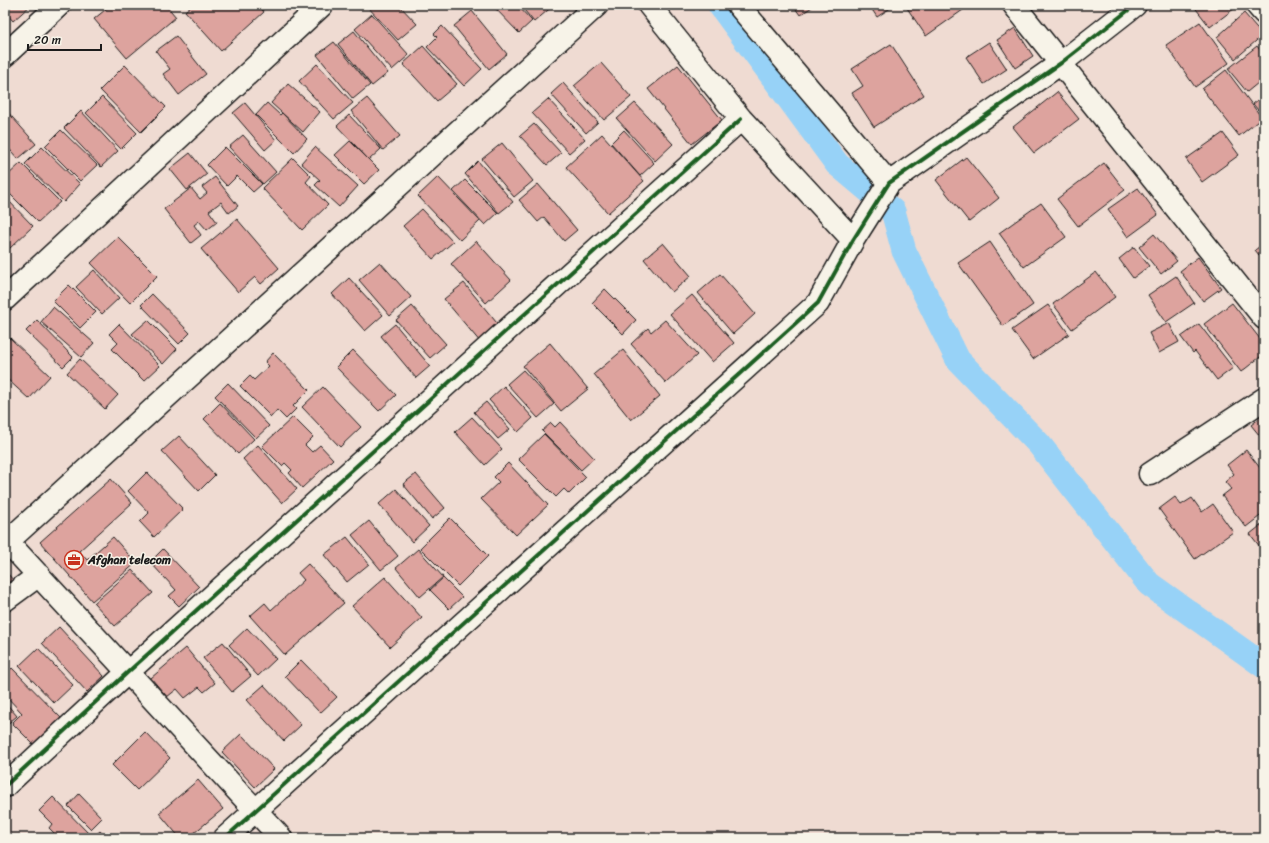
<svg xmlns="http://www.w3.org/2000/svg" width="1269" height="843" font-family="Sriracha,sans-serif">
<style>
.lines{fill:none;stroke-linecap:round;stroke-linejoin:round}
.canal{stroke:#97d2f7;stroke-width:25}
.building{fill:#dda39e;stroke:#1c1c1c}
.street-casing{stroke:#1c1c1c;stroke-width:25}
.street{stroke:#f7f3e8;stroke-width:22}
.cycleway-casing{stroke:#f7f3e8;stroke-width:6}
.cycleway{stroke:#1b5e20;stroke-width:4}
.labels{text-anchor:middle;dominant-baseline:central;stroke-width:3;stroke-linejoin:round;paint-order:stroke}
.poi-label{font-size:12px;font-weight:bold;fill:#1c1c1c;stroke:#f7f3e8;text-anchor:start}
</style>
<rect width="100%" height="100%" fill="#efdbd2"/>
<filter id="ink" filterUnits="userSpaceOnUse"><feTurbulence type="fractalNoise" baseFrequency=".025" numOctaves="2"/><feDisplacementMap in="SourceGraphic" scale="8" xChannelSelector="R" yChannelSelector="G"/><feConvolveMatrix kernelMatrix="1 2 1 2 8 2 1 2 1" color-interpolation-filters="sRGB"/></filter>
<g filter="url(#ink)">
<g class="lines">
<path class="canal" d="M720,5l117,159 56,47 11,40 54,109 81,84 110,140 115,82"/>
</g>
<path class="building" d="M5,5h26l-18,16 -8,-9z
M111,5h55l10,12 -49,41 -33,-39z
M192,5h66l6,7 -43,39 -36,-40z
M366,5h33l18,19 -19,16z
M492,5h25l15,16 -13,12z
M520,5h34l-20,17z
M793,5h22l-15,10z
M869,5h26l-18,12z
M905,5h65l-44,31z
M1193,5h46l-29,22z
M472,11l35,43 -18,15 -35,-43z
M1244,13l19,22 -28,24 -18,-22z
M372,14l37,41 -17,15 -37,-41z
M1200,22l29,41 -34,24 -29,-42z
M442,26l40,43 -18,17 -37,-39 10,-10 -3,-3z
M1015,28l18,28 -18,12 -18,-28z
M354,31l34,42 -16,13 -34,-42z
M176,36l30,38 -27,21 -16,-21 7,-5 -14,-18z
M334,42l36,43 -17,14 -36,-44z
M989,42l18,27 -23,15 -18,-27z
M891,44l33,51 -50,32 -22,-34 11,-7 -11,-17z
M423,46l34,38 -20,17 -34,-37z
M1257,46l7,9v23l-17,14 -19,-23z
M601,63l30,34 -27,23 -30,-34z
M317,64l36,39 -19,16 -35,-38z
M125,65l41,42 -25,25 -41,-42z
M678,65l44,55 -30,24 -44,-55z
M1226,70l36,48 -23,18 -37,-47z
M563,83l35,39 -12,11 -35,-39z
M288,84l32,28 -17,20 -32,-29z
M1057,92l22,27 -45,34 -21,-26z
M1264,95v22l-11,-13z
M102,97l35,36 -16,16 -35,-36z
M367,98l33,38 -17,14 -32,-39z
M548,99l37,40 -16,14 -37,-40z
M245,103l31,37 -11,10 -32,-37z
M267,103l13,12 2,-2 25,26 -13,14 -38,-38z
M635,103l38,41 -18,17 -38,-42z
M5,109l31,35 -18,15 -13,-15z
M81,111l37,40 -17,16 -37,-39z
M349,115l32,34 -12,11 -32,-34z
M534,124l27,29 -14,12 -27,-29z
M61,130l36,35 -17,16 -35,-35z
M624,130l30,33 -14,13 -29,-33z
M1223,133l16,22 -37,27 -16,-23z
M602,134l42,47 -36,32 -42,-46z
M243,135l33,37 -13,12 -34,-37z
M350,141l29,29 -15,14 -29,-29z
M502,143l31,38 -19,16 -32,-38z
M42,147l38,37 -16,18 -39,-38z
M225,147l37,37 -9,8 -16,-16 -10,10 -20,-21z
M315,147l43,39 -19,21 -24,-22 5,-5 -19,-17z
M190,153l17,21 -20,16 -17,-21z
M966,157l33,41 -30,24 -33,-42z
M293,158l18,18 -5,6 22,23 -26,25 -40,-42z
M478,161l35,41 -14,11 -34,-39z
M21,163l39,39 -22,20 -33,-33v-11z
M1104,163l21,27 -47,36 -21,-27z
M215,177l23,29 -9,7 -8,-11 -12,9 8,11 -10,8 -8,-9 -5,4 7,10 -10,8 -27,-34 27,-21 9,11 7,-6 -5,-6z
M438,177l42,44 -20,19 -42,-44z
M465,180l33,33 -13,12 -32,-34z
M538,184l39,46 -13,11 -20,-24 -6,5 -19,-22z
M1138,188l20,27 -30,22 -20,-28z
M5,197l28,29 -24,23 -4,-5z
M1041,203l25,34 -42,30 -25,-34z
M422,209l31,33 -20,17 -30,-33z
M237,219l42,49 -18,16 -6,-7 -17,15 -37,-43z
M1154,234l23,27 -16,13 -22,-27z
M118,237l39,39 -27,27 -39,-40z
M476,241l35,39 -25,23 -35,-39z
M990,242l43,63 -30,21 -45,-63z
M663,243l28,33 -19,16 -28,-33z
M1264,243v18l-9,-11z
M1134,247l15,19 -16,12 -14,-19z
M1198,257l23,31 -18,13 -23,-30z
M380,262l31,35 -21,19 -31,-36z
M94,270l25,28 -17,16 -26,-27z
M1096,272l19,25 -43,32 -19,-25z
M720,274l35,40 -22,20 -35,-41z
M1176,276l18,27 -28,19 -18,-27z
M349,278l34,37 -18,16 -33,-37z
M464,283l37,45 -20,15 -37,-44z
M69,285l27,27 -16,16 -27,-27z
M605,289l31,31 -13,14 -31,-31z
M152,294l38,39 -11,11 -38,-39z
M692,295l42,48 -22,19 -42,-48z
M1232,303l32,41v10l-23,18 -37,-48z
M1048,305l21,29 -36,25 -21,-29z
M412,306l34,38 -16,14 -34,-38z
M53,307l41,36 -13,14 -40,-35z
M37,320l36,37 -10,10 -37,-36z
M148,320l29,29 -14,15 -31,-30z
M665,320l32,35 -31,28 -35,-39 17,-16 3,4z
M1169,323l10,19 -20,11 -10,-20z
M119,324l41,42 -16,15 -32,-32 6,-6 -9,-9z
M395,324l35,42 -14,12 -35,-42z
M1199,324l34,44 -16,12 -22,-29 -2,2 -12,-16z
M10,338l40,38 -21,23 -24,-22v-33z
M550,343l38,46 -27,22 -38,-45z
M353,350l43,45 -17,16 -43,-44z
M623,350l37,46 -29,24 -37,-46z
M273,353l36,37 -16,16 3,3 -10,10 -9,-9 -6,7 -31,-31 10,-10 4,4 15,-14 -4,-4z
M80,359l38,36 -13,14 -38,-36z
M523,370l31,34 -16,14 -31,-34z
M228,383l41,43 -13,12 -41,-42z
M504,386l29,32 -15,14 -29,-32z
M323,387l38,40 -21,20 -38,-40z
M486,402l24,27 -12,10 -24,-27z
M220,403l34,36 -16,15 -34,-35z
M1264,415v26l-13,-16z
M293,417l20,20 -8,8 7,7 8,-7 13,14 -31,29 -13,-15 3,-3 -7,-7 -3,3 -20,-20z
M472,417l30,32 -17,16 -30,-33z
M560,422l34,36 -13,12 -39,-39 9,-8 4,4z
M544,434l42,43 -17,17 -5,-5 -8,8 -38,-38z
M179,436l36,39 -16,16 -37,-40z
M258,445l39,44 -15,14 -39,-44z
M1246,450l18,23v40l-18,14 -24,-31 9,-7 -6,-7 9,-8 -7,-9z
M508,463l40,42 -32,30 -35,-36 18,-17 -5,-5z
M147,472l36,37 -29,28 -14,-15 9,-9 -21,-22z
M416,474l29,34 -13,11 -29,-35z
M111,479l21,24 -53,48 8,9 26,-23 23,26 -44,38 -52,-59z
M396,489l33,37 -17,16 -33,-38z
M1175,497l6,8 11,-7 10,14 11,-8 20,28 -38,27 -36,-50z
M450,518l38,38 -30,30 -38,-38z
M369,521l29,35 -17,14 -29,-35z
M1264,523v29l-14,-18z
M347,537l22,27 -22,18 -23,-27z
M163,549l36,38 -20,19 -10,-10 7,-6 -26,-28z
M418,549l25,28 -23,20 -24,-29z
M308,564l36,39 -59,52 -35,-39 15,-13 6,7 33,-30 -6,-7z
M132,570l21,23 -38,33 -21,-23z
M5,571l11,12 -11,9z
M385,577l37,41 -32,29 -38,-41z
M443,578l19,19 -13,12 -19,-19z
M59,627l45,49 -17,16 -45,-49z
M247,628l29,31 -18,17 -29,-31z
M223,642l28,34 -19,16 -29,-34z
M38,648l35,37 -19,18 -35,-37z
M186,648l29,35 -11,9 -5,-5 -14,11 -8,-9 -10,8 -16,-19z
M301,660l36,37 -17,16 -35,-37z
M12,668l50,51 -27,27 -23,-23 10,-10 -17,-18v-20z
M264,685l37,40 -17,16 -37,-41z
M5,702l12,14 -12,10z
M145,732l25,26 -33,32 -25,-25z
M241,734l33,35 -19,18 -33,-35z
M198,780l25,29 -35,29h-8l-21,-25z
M79,794l23,24 -11,11 -23,-23z
M53,797l37,38 -3,3h-28l-10,-10 3,-4 -13,-13z
M100,831l7,7h-15z"/>
<g class="lines">
<g class="street-casing">
<path id="street" d="M649,5l92,114 112,121
M738,5l151,178
M1014,5l250,313
M1257,5l7,8
M5,55l54,-50
M5,299l317,-294
M1150,474l114,-75
M5,539l276,299
M7,542l590,-537
M5,600l34,-25
M5,786l123,-114 613,-553
M225,838l593,-535 35,-63 36,-57 172,-120 74,-58"/>
</g>
<use href="#street" class="street"/>
<g class="cycleway-casing">
<path id="cycleway" d="M5,786l123,-114 613,-553
M225,838l593,-535 35,-63 36,-57 172,-120 74,-58"/>
</g>
<use href="#cycleway" class="cycleway"/>
</g>
</g>
<defs>
<g id="office-ring" transform="scale(1)"><circle r="9.5" fill="#f7f3e8" stroke="#c8321e" stroke-width="1.5"/><path d="M-6-3h4V-5.5h4V-3h4V5H-6ZM-1-4.5V-3h2v-1.5ZM-6 0V1H6V0Z" fill="#c8321e"/></g>
</defs>
<g fill-rule="evenodd">
<use href="#office-ring" x="74" y="560"/>
</g>
<g class="labels">
<g class="poi-label">
<text x="88" y="560">Afghan telecom</text>
</g>
</g>
<rect width="1269" height="843" fill="none" stroke="#f7f3e8" stroke-width="20"/>
<rect x="10" y="10" width="1249" height="823" fill="none" stroke="#1c1c1c" stroke-width="1.5" filter="url(#ink)"/>
<path d="M28 44v6h73v-6" fill="none" stroke="#1c1c1c" stroke-width="2"/>
<text x="34" y="44" font-size="12" fill="#1c1c1c" stroke="#f7f3e8" stroke-width="3" paint-order="stroke">20 m</text>
</svg>
